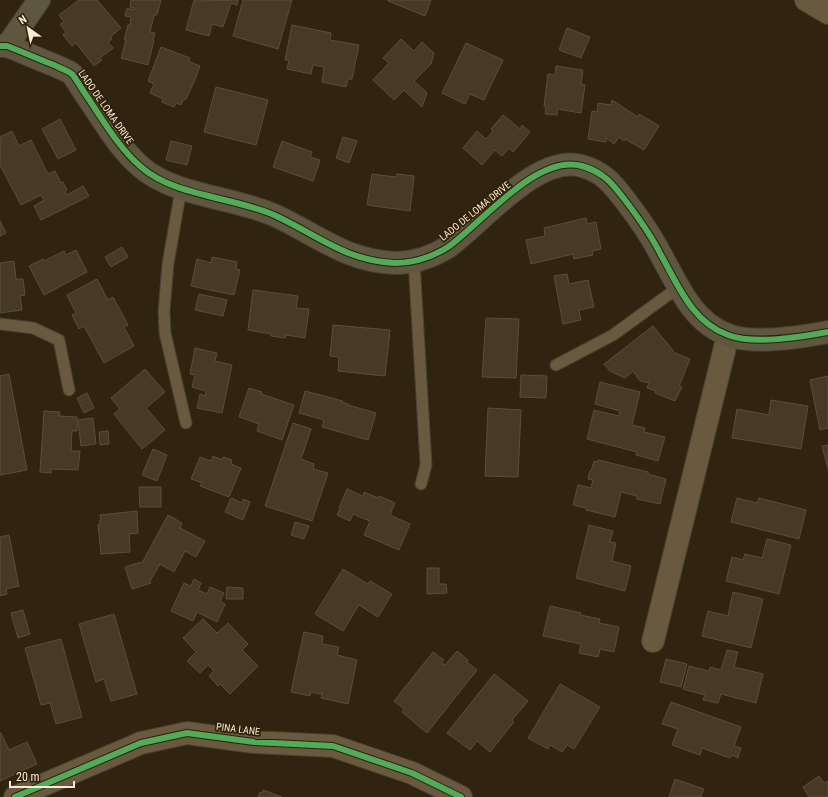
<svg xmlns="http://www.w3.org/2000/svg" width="828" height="797" font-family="'Roboto Condensed',sans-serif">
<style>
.building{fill:#463a26;stroke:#5b4e38}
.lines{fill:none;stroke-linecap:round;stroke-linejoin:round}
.lane-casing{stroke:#483f30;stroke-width:13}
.street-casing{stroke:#483f30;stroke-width:24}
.secondary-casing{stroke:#483f30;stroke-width:24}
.lane{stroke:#68593f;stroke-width:11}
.street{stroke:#68593f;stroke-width:22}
.secondary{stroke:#5e563f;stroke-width:22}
.cycleway-casing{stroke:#2e210b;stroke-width:8}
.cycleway{stroke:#51ab58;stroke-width:6}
.labels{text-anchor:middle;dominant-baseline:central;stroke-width:3.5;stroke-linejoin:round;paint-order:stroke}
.street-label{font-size:10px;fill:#fcead0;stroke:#2e210b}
</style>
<rect width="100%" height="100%" fill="#302410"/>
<path class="building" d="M79,0h18l24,28 -11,9 2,2 -4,3 5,6 -13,10 2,2 -8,6 -18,-23 -4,3 -9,-11 3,-3 -6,-8 4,-2 -5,-7z
M131,0h30l-4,15h-3l-4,17 5,1 -2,7h1l-6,25 -27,-7 5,-18h-2l4,-15h2l1,-8 -6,-1 2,-8 7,2v-2l-4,-1z
M194,0l3,1 41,-1 -1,5 -6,-2 -8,24 -11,-3 -3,12 -23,-6z
M243,0h49l-14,49 -45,-13z
M388,0h43l-6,16 -37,-15z
M292,25l39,8 -1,7 29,5 -7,34h-4l-2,8 -24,-5 2,-15 -11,-2 -2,9 -24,-5 2,-9h-4z
M567,28l23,9 -9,21 -22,-8z
M401,39l13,12 8,-9 12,11 -3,11 -17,17 13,12 -5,14 -18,-17 -10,10 -21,-20 16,-17 -6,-5z
M466,43l37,17 -19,40 -14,-6 -5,10 -23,-11z
M161,47l29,11 -2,3 12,5 -6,16 -8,17 -3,1 -2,5 -5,-2 -2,4 -12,-5 1,-3 -13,-6 4,-9 -6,-3z
M556,66l27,4 -2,14 4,1 -4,28 -24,-4v6l-12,-1 1,-8h-2l4,-32 7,1z
M216,87l52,13 -12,45 -52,-13z
M612,100l26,17 1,-3 20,12 -15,24 -19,-11 -1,2 -5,-4 -5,7 -8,-6v4l-18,-3 4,-28 5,1 1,-9 13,2z
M503,115l17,14 2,-4 8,7 -17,20 -4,-4 -7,8 -7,-6 -13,15 -19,-17 14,-17 9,8 7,-8 -2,-2z
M60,119l16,31 -18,9 -16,-30z
M12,131l7,15 12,-6 17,34 7,-3 6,12 2,-1 4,8 -2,1 2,4 16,-9 6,10 -48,24 -7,-14 10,-6 -3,-5 -20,10 -21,-40v-28z
M343,137l14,4 -8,22 -13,-5z
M171,141l21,5 -5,19 -21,-5z
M282,141l30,11 -2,5 10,3 -7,21 -40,-14z
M372,174l24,3 1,-3 17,2 -4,35 -43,-6z
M586,218l1,6 9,-2 5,27 -9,2 1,4 -19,4 -1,-5 -42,10 -5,-24 19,-4 -1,-8z
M0,221l6,12 -6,3z
M122,247l6,10 -17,10 -6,-10z
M76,250l11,22 -43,23 -15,-29 14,-7 1,2 20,-10 2,4z
M212,257l25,5 -1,7 4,1 -6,25 -43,-9 6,-27 14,4z
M14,261l2,18h7l2,16 -5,1 2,14 -22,3v-50z
M567,274l2,10 19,-4 6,27 -15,3 2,10 -18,4 -9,-48z
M97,279l11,21 5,-3 15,28 -4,2 10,19 -30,17 -20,-37 -5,3 -7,-14 4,-2 -9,-18z
M253,290l45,6 -2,12 13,1 -4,29 -19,-3 -1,3 -14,-2v-2l-23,-4z
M199,294l28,6 -4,16 -28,-6z
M486,318l33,1 -3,59 -34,-1z
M333,325l57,5 -5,46 -47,-5 1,-14 -9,-1z
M653,326l22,27 15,6 -11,27 3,1 -7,14 -20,-8 1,-2 -9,-3 2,-5 -9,-2 -7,-10 -8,7 -15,-7 -6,-7z
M195,348l22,5 -2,8 17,4 -10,48 -25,-5 3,-14 5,2 1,-5 -14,-4 3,-12 -5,-1z
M145,369l20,23 -19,16 19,22 -23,19 -28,-35 6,-5 -9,-11z
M9,374l18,96 -27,5v-99z
M521,375l26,1 -1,22 -26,-1z
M828,376v52l-8,2 -10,-50z
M600,382l40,10 -8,33 13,3 -1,4 21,5 -7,24 -22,-6 1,-3 -50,-13 7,-29 25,6 1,-5 -25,-7z
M249,388l13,4 -1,2 33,11 -12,35 -25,-9 2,-7 -20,-7z
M305,391l38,10 -1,1 6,2v1l28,8 -8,27 -46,-13 2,-7 -25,-7z
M87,393l7,15 -10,5 -7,-15z
M771,400l37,6 -7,43 -69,-11 5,-29 32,6z
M488,408l33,2 -3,67 -33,-1z
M44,411l16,1 -1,4 18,1v14h-5l-1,20h9l-2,19 -27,-1v4l-11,-1z
M93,418l3,26 -15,2 -3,-26z
M293,423l18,6 -10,30 13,5 -1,5 15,4 -16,48 -47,-15z
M108,431l1,13 -9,1 -1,-13z
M828,445v24l-6,-23z
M153,449l14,6 -10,26 -15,-6z
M213,456l9,4 1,-3 9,3 -1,4 10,4 -12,29 -29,-11 2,-3 -11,-4 9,-22 11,4z
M598,460l50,12v2l18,5 -6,25 -23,-5v-3l-16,-4 -6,25 -29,-7v-2l-13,-3 5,-20 13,3 2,-8 -5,-1 2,-8h1l3,-10 3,1z
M139,487h22v20h-21z
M347,489l16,7 1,-4 14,6 1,-2 16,7 -5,12 20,9 -11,26 -35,-15 6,-14 -17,-7 -3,7 -13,-6 3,-6 -1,-1z
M231,498l11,5 1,-4 7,3 -7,18 -18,-8z
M737,498l20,5 2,-5 47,12 -7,29 -68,-17z
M137,511l1,22 -9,1 1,18 -29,2 -3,-29 2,-1v-4h1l-1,-5z
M168,515l14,8 -2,5 25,13 -9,16 -11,-6 -11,21 -14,-8 -10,17 1,2 -19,6 -7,-22 16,-5 1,1z
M295,522l14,4 -5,13 -13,-4z
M589,525l24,6 -3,11 6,1 -4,18 19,5 -6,25 -49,-13z
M9,535l10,51 -13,3 1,5 -7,2v-59z
M767,539l24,6 -12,49 -53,-13 6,-24 11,3 2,-6 17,4z
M427,568h12v16h7l1,9 -20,1z
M343,569l25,15 2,-3 22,13 -14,23 -19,-12 -16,26 -28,-17z
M194,579l7,4 -3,7 9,4 3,-7 14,6 -4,8 5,3 -8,18 -20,-10 -4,9 -22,-10 13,-28 7,3z
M227,587l16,1v11h-17z
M733,592l30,7 -12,49 -49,-12 6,-25 20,5z
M550,606l31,7 -1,2 20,4 -1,4 20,4 -5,25 -14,-3 -2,8 -19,-4 2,-9 -38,-8z
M23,610l7,24 -12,4 -7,-25z
M114,614l23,80 -26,7 -7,-22 -8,3 -17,-58z
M203,619l14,14 11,-10 20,21 -6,6 16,16 -28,28 -10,-10 -2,2 -9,-10 5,-5 -6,-6 -8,8 -13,-12 9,-9 -13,-14z
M304,632l19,4 -1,8 17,3 -2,8 20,5 -9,44 -27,-6 1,-5 -2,1 -9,-2 -1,4 -19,-4z
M61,639l21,78 -26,7 -6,-21 -9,2 -16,-57z
M727,650l11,2 -4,15 29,7 -7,29 -35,-9 -3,9 -15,-3 2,-5 -22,-6 6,-23 20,5 1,-4 11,3z
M457,651l11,9 -1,2 10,8 -50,63 -25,-21 2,-3 -10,-8 39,-49 11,8 -2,2 3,3z
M666,659l21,5 -6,23 -21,-5z
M494,674l34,27 -16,19 2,2 -24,30 -13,-11 -7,9 -23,-17z
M560,684l40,23 -26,42 -7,-4 -5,7 -12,-7 -2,4 -20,-11z
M671,702l70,25 -7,19 7,2 -3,10 -6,-3 -2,3 -28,-10 -2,7 -28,-10 6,-16 -16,-5z
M0,733h1l8,17 18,-8 10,22 -37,17z
M819,776l5,7 4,-2v16h-19l-6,-10z
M675,779l29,10 -3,7 1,1h-33z
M263,790l19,7h-24l2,-5 2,1z"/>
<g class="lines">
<g class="lane-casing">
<path id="lane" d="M181,189l-13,75 -4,47 1,22 21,90
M414,261l12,204 -5,19
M0,324l33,4 26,12 10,50
M556,365l57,-30 66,-48"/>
</g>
<g class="street-casing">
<path id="street" d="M806,0l22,13
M653,641l75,-306
M15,797l126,-54 46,-10 67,9 79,4 79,27 49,24"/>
</g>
<g class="secondary-casing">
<path id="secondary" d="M0,46h7c16,6 31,13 47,19 5,3 13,5 18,9 5,6 9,14 14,21 17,25 32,52 55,72 33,29 92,30 133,48 42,19 71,46 121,48 18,0 37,-6 53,-16 34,-24 89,-94 134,-81 24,7 32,20 46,38 12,16 24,33 33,51 17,30 31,67 67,80 26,10 73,2 100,-3
M7,46l32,-46"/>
</g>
<use href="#lane" class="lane"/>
<use href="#street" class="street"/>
<use href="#secondary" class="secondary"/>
<g class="cycleway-casing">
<path id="cycleway" d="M0,46h7c16,6 31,13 47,19 5,3 13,5 18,9 5,6 9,14 14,21 17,25 32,52 55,72 33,29 92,30 133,48 42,19 71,46 121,48 18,0 37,-6 53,-16 34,-24 89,-94 134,-81 24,7 32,20 46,38 12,16 24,33 33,51 17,30 31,67 67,80 26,10 73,2 100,-3
M15,797l126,-54 46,-10 67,9 79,4 79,27 49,24"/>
</g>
<use href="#cycleway" class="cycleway"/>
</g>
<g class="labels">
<g class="street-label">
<text transform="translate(106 107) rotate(55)">LADO DE LOMA DRIVE</text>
<text transform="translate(475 211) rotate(-39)">LADO DE LOMA DRIVE</text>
<text transform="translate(238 729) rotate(7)">PINA LANE</text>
</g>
</g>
<g transform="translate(28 28) rotate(327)" stroke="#2e210b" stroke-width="3" paint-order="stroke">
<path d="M0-3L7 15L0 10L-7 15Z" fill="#fcead0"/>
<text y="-6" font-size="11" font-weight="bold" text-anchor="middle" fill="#fcead0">N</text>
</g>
<path d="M10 781v6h64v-6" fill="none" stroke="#fcead0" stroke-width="2"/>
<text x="16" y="781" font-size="12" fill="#fcead0" stroke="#2e210b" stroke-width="3" paint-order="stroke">20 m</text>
</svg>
